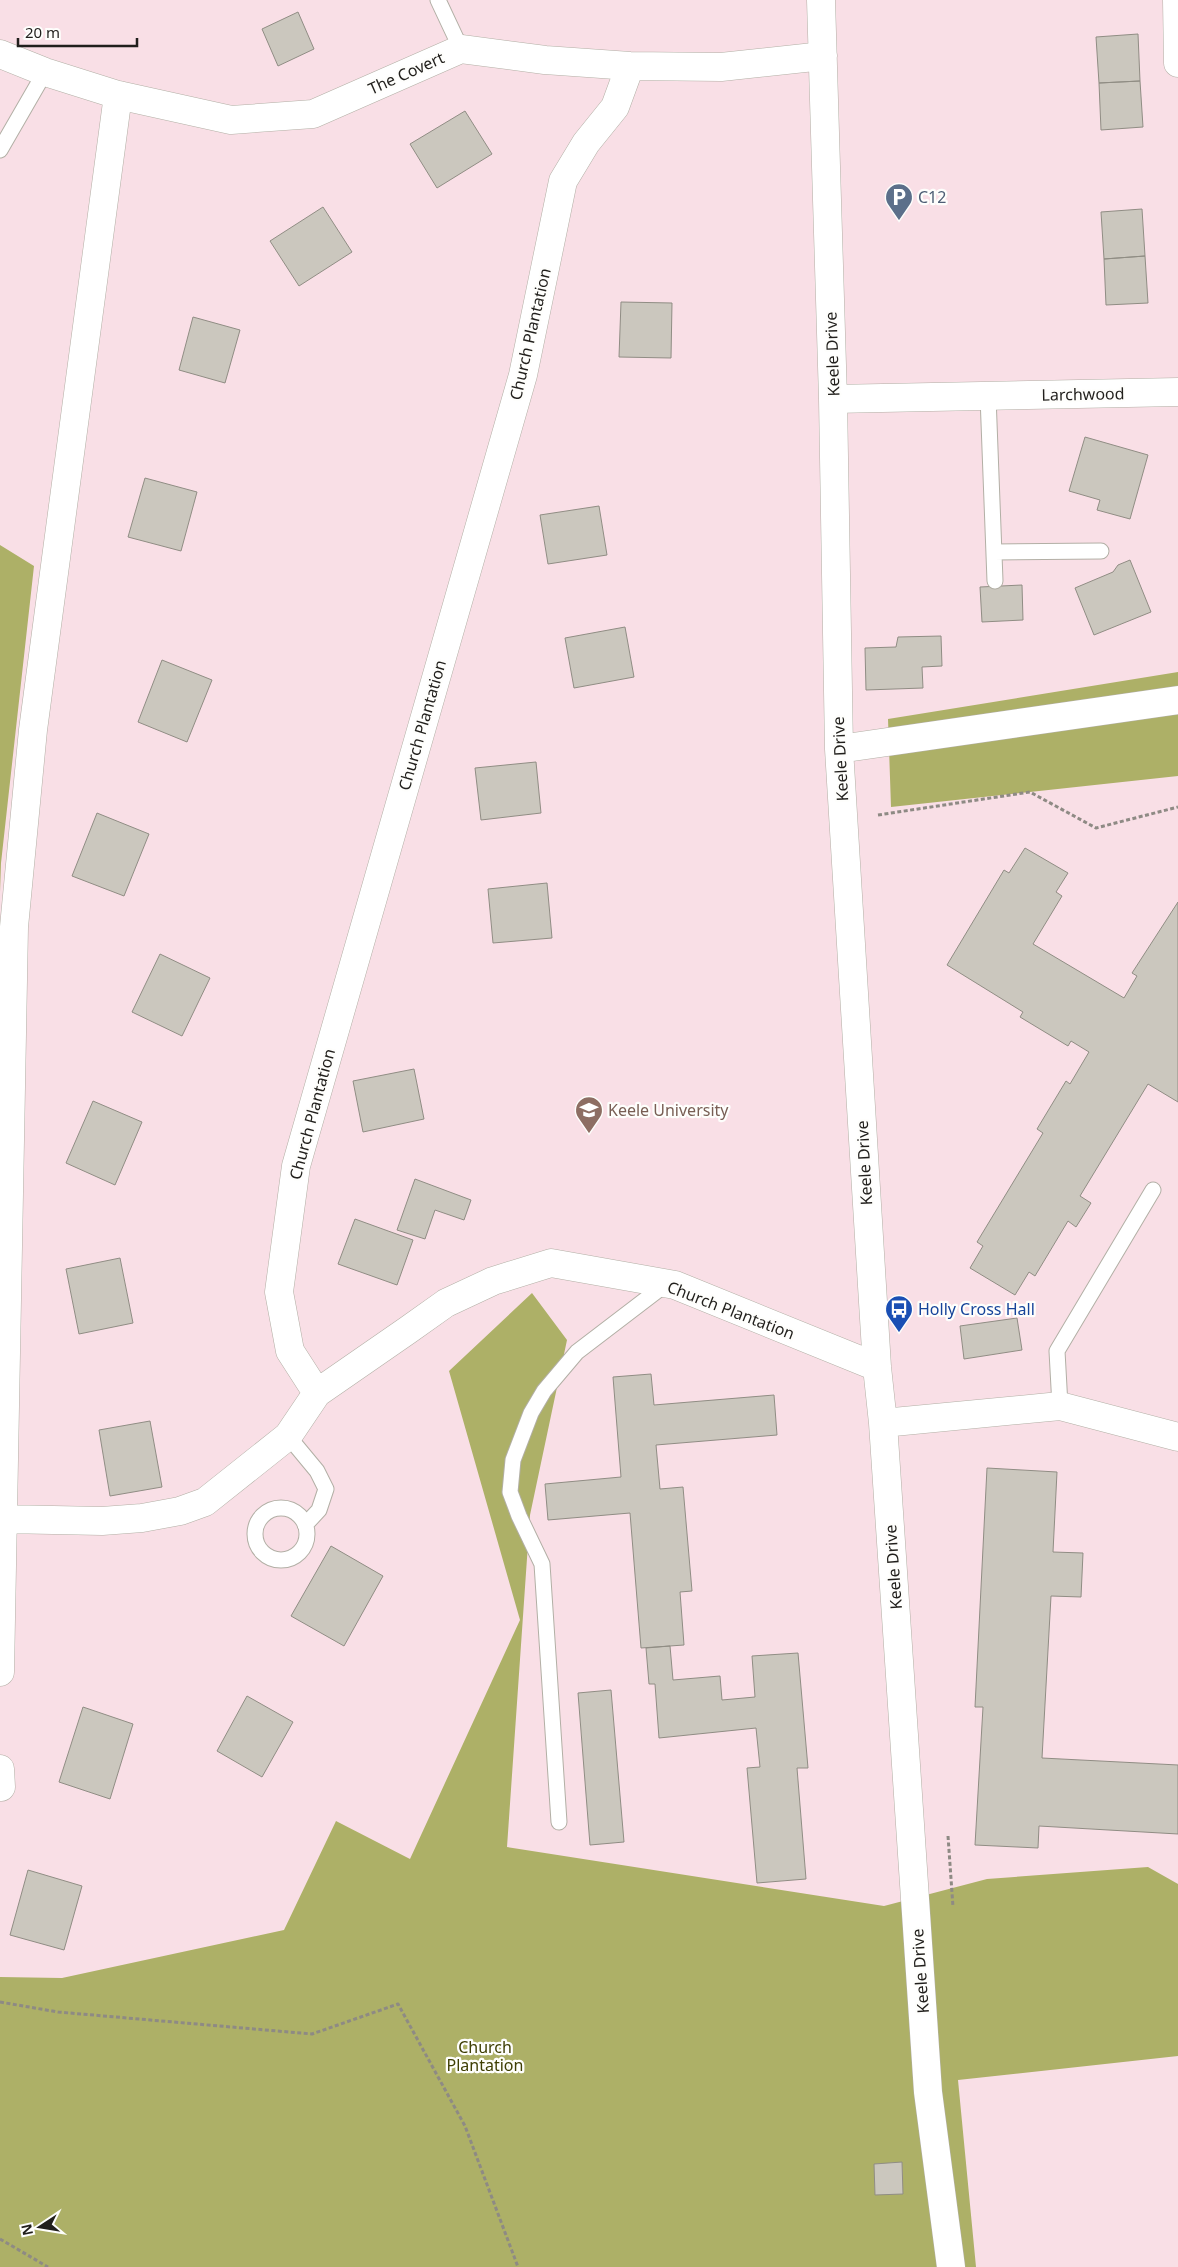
<svg xmlns="http://www.w3.org/2000/svg" width="1178" height="2267" font-family="'Noto Sans',sans-serif">
<style>
.industrial{fill:#f9dfe6}
.forest{fill:#adb067}
.building{fill:#cbc7be;stroke:#908d84}
.lines{fill:none;stroke-linecap:round;stroke-linejoin:round}
.service-casing{stroke:#b2afa5;stroke-width:17}
.minor-casing{stroke:#b2afa5;stroke-width:29}
.path{stroke:#8e8a84;stroke-width:3;stroke-dasharray:4 2.5;stroke-linecap:butt}
.service{stroke:#fff;stroke-width:15}
.minor{stroke:#fff;stroke-width:28}
.labels{text-anchor:middle;dominant-baseline:central;stroke-width:4.5;stroke-linejoin:round;paint-order:stroke}
.street-label{font-size:16px;fill:#211f1c;stroke:#fefefc}
.service-label{font-size:16px;fill:#4e5e75;stroke:#fefefc;text-anchor:start}
.education-label{font-size:16px;fill:#785e54;stroke:#fefefc;text-anchor:start}
.transit-label{font-size:16px;fill:#164399;stroke:#fefefc;text-anchor:start}
.park-label{font-size:16px;fill:#3e3e03;stroke:#fefefc}
</style>
<rect width="100%" height="100%" fill="#f4f0e6"/>
<path class="industrial" d="M0,0h1178v2267h-1178z"/>
<path class="forest" d="M0,545l34,21 -33,297 -1,29z
M1178,672v104l-287,31 -3,-88z
M532,1293l35,47 -37,175 -23,332 377,59 103,-27 161,-12 30,17v172l-220,24 18,187h-976v-290l62,1 222,-48 52,-109 74,38 110,-239 -71,-249z"/>
<path class="building" d="M298,12l16,37 -36,17 -16,-37z
M1138,34l2,47 -41,2 -3,-46z
M1140,81l3,46 -42,3 -2,-47z
M465,111l27,43 -55,34 -27,-44z
M323,207l29,45 -53,34 -29,-45z
M1142,209l3,47 -41,3 -3,-47z
M1145,256l3,47 -42,2 -2,-46z
M621,302l51,1 -1,55 -52,-1z
M193,317l47,13 -15,53 -46,-13z
M1085,437l63,18 -18,64 -33,-9 3,-10 -31,-9z
M145,478l52,14 -16,59 -53,-14z
M599,506l8,49 -59,9 -8,-49z
M1130,560l21,52 -57,23 -19,-47 38,-16 5,-7z
M1022,585l1,35 -41,2 -2,-35z
M625,627l9,50 -60,11 -9,-50z
M941,636l1,30 -20,1 1,21 -57,2 -1,-42 31,-1 2,-10z
M162,660l50,20 -25,62 -49,-20z
M536,762l5,51 -60,7 -6,-52z
M97,813l52,21 -25,62 -52,-20z
M1025,848l43,25 -12,19 6,4 -29,48 91,54 13,-22 -5,-3 46,-71v200l-30,-18 -68,112 11,7 -15,24 -8,-6 -33,55 -6,-4 -14,23 -45,-27 13,-22 -6,-4 66,-109 -6,-4 29,-48 4,3 19,-32 -18,-11 -3,5 -48,-29 3,-5 -76,-47 57,-95 5,3z
M547,883l5,55 -59,5 -5,-54z
M160,954l50,24 -28,58 -50,-24z
M414,1069l10,50 -61,13 -10,-51z
M93,1101l49,21 -27,63 -49,-22z
M415,1179l56,21 -7,20 -29,-10 -10,29 -28,-9z
M355,1219l58,21 -16,45 -59,-21z
M120,1258l13,65 -54,11 -13,-65z
M1017,1318l5,32 -58,9 -4,-33z
M651,1374l3,31 120,-10 3,40 -121,10 4,44 23,-2 9,104 -12,1 4,53 -43,3 -11,-135 -82,7 -3,-36 76,-7 -8,-100z
M150,1421l12,66 -52,9 -11,-66z
M987,1468l70,4 -4,80 30,1 -2,44 -30,-1 -9,162 136,7v69l-139,-8 -1,22 -63,-3 8,-138h-8z
M331,1546l52,30 -39,70 -53,-30z
M670,1646l3,34 47,-4 2,24 33,-3 -3,-41 46,-3 10,115h-11l9,111 -49,4 -10,-115 13,-1 -4,-39 -97,10 -4,-54h-6l-3,-36z
M611,1690l13,152 -34,3 -12,-152z
M247,1696l46,26 -31,55 -45,-26z
M83,1707l50,17 -23,75 -51,-17z
M28,1870l54,16 -18,64 -54,-15z
M902,2162l1,32 -28,1 -1,-31z"/>
<g class="lines">
<g class="service-casing">
<path id="service" d="M438,0l23,49
M0,150l45,-78
M988,396l7,185
M994,552l107,-1
M1060,1406l-3,-55 96,-161
M288,1436l29,35 9,18 -7,21 -14,15
M255 1534a26 26 0 1 1 52 0a26 26 0 1 1-52 0Z
M559,1822l-17,-258 -23,-48 -9,-24 3,-32 18,-47 13,-22 33,-39 89,-68"/>
</g>
<g class="minor-casing">
<path id="minor" d="M821,0l12,399 6,350 38,618 6,56 45,669 23,175
M1177,0l1,63
M0,54l45,18 73,23 113,25 82,-6 148,-65 84,11 85,6 91,1 102,-11
M833,399l345,-7
M839,749l339,-49
M317,1393l-27,-42 -11,-59 17,-126 227,-791 40,-194 23,-38 29,-36 15,-41
M883,1423l177,-17 118,31
M4,1519l98,2 40,-3 38,-7 25,-9 83,-66 29,-43 91,-63 38,-27 47,-22 58,-18 124,22 202,82
M0,1672l14,-745 19,-197 85,-635
M0,1769l1,18"/>
</g>
<path class="path" d="M878,815l152,-23 66,36 82,-21
M948,1836l5,71
M0,2002l58,10 254,22 86,-30 67,122 53,141
M0,2239l48,28"/>
<use href="#service" class="service"/>
<use href="#minor" class="minor"/>
</g>
<defs>
<g id="parking-pin" transform="scale(1.4375)"><path d="M0 17L-7.5 6A9.5 9.5 0 1 1 7.5 6Z" fill="#5c6f8a" stroke="#fefefc"/><path d="M-3.5-5.5H1a3.5 3.5 0 0 1 0 7H-1V5.5H-3.5ZM-1-3.4V-.6H.8a1.4 1.4 0 0 0 0-2.8Z" fill="#fff"/></g>
<g id="university-pin" transform="scale(1.4375)"><path d="M0 17L-7.5 6A9.5 9.5 0 1 1 7.5 6Z" fill="#8d6e63" stroke="#fefefc"/><path d="M0-5L7-2L0 1L-7-2ZM-4 1L0 2.5L4 1V4Q0 6-4 4Z" fill="#fff"/></g>
<g id="bus-pin" transform="scale(1.4375)"><path d="M0 17L-7.5 6A9.5 9.5 0 1 1 7.5 6Z" fill="#1a4fb4" stroke="#fefefc"/><path d="M-5-6H5V4H4V6H2V4H-2V6H-4V4H-5ZM-3.5-4V0h7V-4ZM-3.5 1.2v1.5H-2V1.2ZM2 1.2v1.5H3.5V1.2Z" fill="#fff"/></g>
</defs>
<g fill-rule="evenodd">
<use href="#parking-pin" x="899" y="197"/>
<use href="#university-pin" x="589" y="1110"/>
<use href="#bus-pin" x="899" y="1309"/>
</g>
<g class="labels">
<g class="street-label">
<text transform="translate(406 73) rotate(-24)">The Covert</text>
<text transform="translate(530 334) rotate(-77)">Church Plantation</text>
<text transform="translate(832 354) rotate(-92)">Keele Drive</text>
<text transform="translate(1083 394) rotate(-1)">Larchwood</text>
<text transform="translate(422 725) rotate(-74)">Church Plantation</text>
<text transform="translate(840 759) rotate(-93)">Keele Drive</text>
<text transform="translate(312 1114) rotate(-75)">Church Plantation</text>
<text transform="translate(864 1163) rotate(-93)">Keele Drive</text>
<text transform="translate(731 1310) rotate(21)">Church Plantation</text>
<text transform="translate(893 1567) rotate(-94)">Keele Drive</text>
<text transform="translate(920 1971) rotate(-94)">Keele Drive</text>
</g>
<g class="service-label">
<text x="918" y="197">C12</text>
</g>
<g class="education-label">
<text x="608" y="1110">Keele University</text>
</g>
<g class="transit-label">
<text x="918" y="1309">Holly Cross Hall</text>
</g>
<g class="park-label">
<text x="485" y="2047">Church<tspan x="485" dy="18">Plantation</tspan></text>
</g>
</g>
<g transform="translate(40 2227) rotate(258)" stroke="#fefefc" stroke-width="4" paint-order="stroke">
<path d="M0-4L9 19L0 12L-9 19Z" fill="#211f1c"/>
<text y="-8" font-size="14" font-weight="bold" text-anchor="middle" fill="#211f1c">N</text>
</g>
<path d="M18 38v8h119v-8" fill="none" stroke="#211f1c" stroke-width="2.5"/>
<text x="25" y="38" font-size="15" fill="#211f1c" stroke="#fefefc" stroke-width="4" paint-order="stroke">20 m</text>
</svg>
